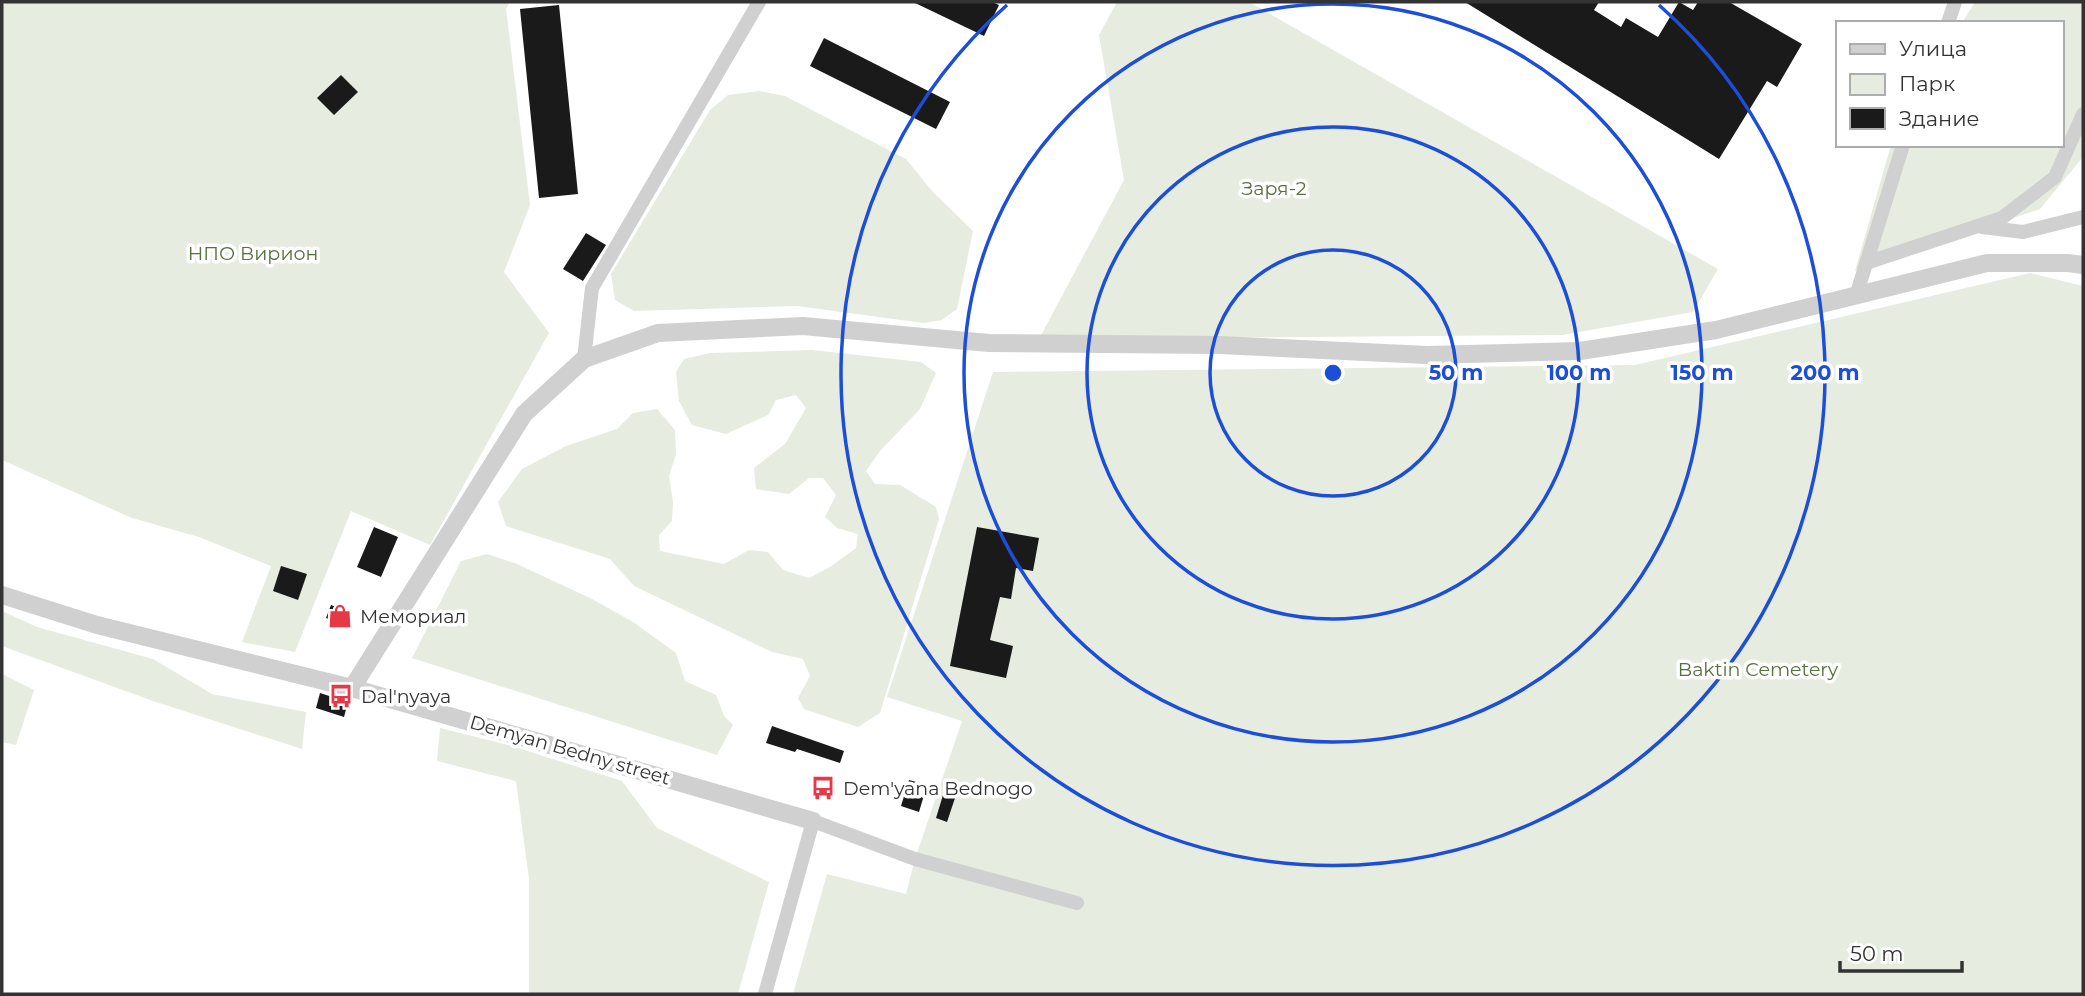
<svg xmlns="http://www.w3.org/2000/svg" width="2085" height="996" font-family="Montserrat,sans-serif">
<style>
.green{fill:#e6ecdf}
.building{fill:#1a1a1a}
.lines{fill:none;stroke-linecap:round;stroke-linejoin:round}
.minor{stroke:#d0d0d0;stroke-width:14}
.tertiary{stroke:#d0d0d0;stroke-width:18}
.ring{fill:none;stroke:#1d4ed8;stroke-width:3.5}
.labels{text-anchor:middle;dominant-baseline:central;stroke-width:7;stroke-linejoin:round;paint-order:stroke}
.park-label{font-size:19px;fill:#56703f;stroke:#fff}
.poi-label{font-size:19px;fill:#333;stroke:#fff;text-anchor:start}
.street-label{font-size:19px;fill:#333;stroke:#fff}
.centre{fill:#1d4ed8;stroke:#fff;stroke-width:3.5}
.ring-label{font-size:21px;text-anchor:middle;font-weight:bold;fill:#1d4ed8;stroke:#fff;stroke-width:7;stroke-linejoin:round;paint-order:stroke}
</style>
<rect width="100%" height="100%" fill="#fff"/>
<path class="green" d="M2,2h508l-4,7 24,196 -26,67 45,61 -119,212 -79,-34 -56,141 -53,-10 29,-76 -72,-29 -67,-19 -130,-58z
M1117,2h132l469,267 -25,43 -131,23 -523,4 85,-159 -25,-145z
M1975,2h108v155l-43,52 -185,62 36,-126h171v-122h-100z
M759,91l26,5 121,63 26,32 41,40 -16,78 -15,11 -19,3 -126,-17 -163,5 -19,-11 -4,-26 99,-164 18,-15z
M2030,273l53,13v708h-1290l34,-120 79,20 9,-35 47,-138 -75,-24 106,-325 642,-7z
M812,350l109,12 15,11 -16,36 -40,42 -14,20 9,13 25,1 36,22 3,12 -59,194 -22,14 -54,-18 -6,-11 12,-22 -7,-17 -31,-7 -138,-66 -24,-27 -104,-33 -8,-24 24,-33 44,-23 51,-17 16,-16 24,-4 18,21 1,24 -7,22 4,26 -1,19 -13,14 1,16 64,13 25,-14 19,2 15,18 26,8 21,-11 26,-19 2,-14 -21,-6 -12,-11 11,-22 -13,-17h-14l-20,16 -33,-5 -2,-21 31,-24 21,-36 -10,-13 -20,5 -8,15 -42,19 -34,-9 -13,-24 -3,-29 8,-13 26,-6z
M487,554l30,10 75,35 41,23 43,31 9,28 31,14 8,21 9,9 -16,30 -305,-97 49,-97z
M2,611l35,16 116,32 59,35 94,18 -4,37 -149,-48 -151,-55z
M2,674l32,16 -18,55 -14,-3z
M440,728l72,18 110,35 35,47 112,54 -31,112h-209v-115l-13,-98 -79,-20z"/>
<path class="building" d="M913,2h79l7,3 -15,31z
M1465,2h134l-5,8 27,17 5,-9 32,19 21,-35 14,8 5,-8h31l73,42 -25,43 -10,-6 -48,78z
M559,5l19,189 -39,4 -19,-189z
M824,38l126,64 -14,27 -126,-63z
M341,75l17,17 -24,23 -17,-17z
M586,233l20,12 -23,36 -20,-12z
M374,527l24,10 -17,40 -24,-10z
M977,527l62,11 -6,33 -17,-3 -5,31 -11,-2 -10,43 23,6 -7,32 -56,-12z
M281,566l26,8 -9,26 -25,-9z
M331,605l16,6 -5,13 -16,-6z
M320,693l28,9 -4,15 -28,-9z
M772,726l72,25 -4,12 -43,-14 -2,3 -29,-9z
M909,780l18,5 -8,27 -18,-6z
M947,782l12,4 -12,36 -11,-4z"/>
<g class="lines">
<path class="minor" d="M1948,23l7,-21
M1982,227l41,5 60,-15
M1866,263l136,-45 53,-41 28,-63
M1856,296l47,-151
M584,359l8,-71 167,-286
M765,994l48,-173 102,38 162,44"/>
<path class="tertiary" d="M2,595l95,30 255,63 461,133
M352,688l172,-274 60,-55 74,-26 145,-7 186,17 231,2 207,10 153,-4 136,-21 271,-67h81l15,2"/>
</g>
<g class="ring">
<circle cx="1333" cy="373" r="123"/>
<circle cx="1333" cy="373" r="246"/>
<circle cx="1333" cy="373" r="369"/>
<path d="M1659 5A492 492 0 1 1 1007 5"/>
</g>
<defs>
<g id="shop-bare" transform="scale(1.89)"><path d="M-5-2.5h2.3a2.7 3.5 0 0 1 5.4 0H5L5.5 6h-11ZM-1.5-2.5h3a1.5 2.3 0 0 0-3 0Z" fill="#e63946" stroke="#fff" stroke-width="2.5" paint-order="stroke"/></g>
<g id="bus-bare" transform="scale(1.89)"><path d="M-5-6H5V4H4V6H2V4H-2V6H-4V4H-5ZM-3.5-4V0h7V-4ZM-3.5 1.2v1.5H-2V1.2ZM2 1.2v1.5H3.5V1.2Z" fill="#e63946" stroke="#fff" stroke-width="2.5" paint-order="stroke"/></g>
</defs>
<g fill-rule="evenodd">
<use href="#shop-bare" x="340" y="616"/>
<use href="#bus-bare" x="341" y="696"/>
<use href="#bus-bare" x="823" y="788"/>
</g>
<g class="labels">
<g class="park-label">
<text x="1274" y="188">Заря-2</text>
<text x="253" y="253">НПО Вирион</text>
<text x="1758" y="669">Baktin Cemetery</text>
</g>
<g class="poi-label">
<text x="360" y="616">Мемориал</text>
<text x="361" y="696">Dal'nyaya</text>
<text x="843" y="788">Dem'yana Bednogo</text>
</g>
<g class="street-label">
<text transform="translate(570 750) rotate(16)">Demyan Bedny street</text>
</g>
</g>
<circle cx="1333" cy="373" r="10" class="centre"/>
<g class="ring-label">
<text x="1456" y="380">50 m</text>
<text x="1579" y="380">100 m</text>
<text x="1702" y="380">150 m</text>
<text x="1825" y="380">200 m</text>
</g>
<rect width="2085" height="996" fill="none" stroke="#333333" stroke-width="7"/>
<rect x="1836" y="21" width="228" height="126" fill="#ffffff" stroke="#adadad" stroke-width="2"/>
<rect x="1850" y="44" width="35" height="10" fill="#d0d0d0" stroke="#adadad" stroke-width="2"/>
<text x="1899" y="56" font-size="21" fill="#333333">Улица</text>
<rect x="1850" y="74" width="35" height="21" fill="#e6ecdf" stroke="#adadad" stroke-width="2"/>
<text x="1899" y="91" font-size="21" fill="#333333">Парк</text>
<rect x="1850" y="108" width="35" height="21" fill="#1a1a1a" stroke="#adadad" stroke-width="2"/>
<text x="1899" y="126" font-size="21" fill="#333333">Здание</text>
<path d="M1840 961v10h122v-10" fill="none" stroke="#333333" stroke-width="3.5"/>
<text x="1850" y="961" font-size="21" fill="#333333" stroke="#ffffff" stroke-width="5" paint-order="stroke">50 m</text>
</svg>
